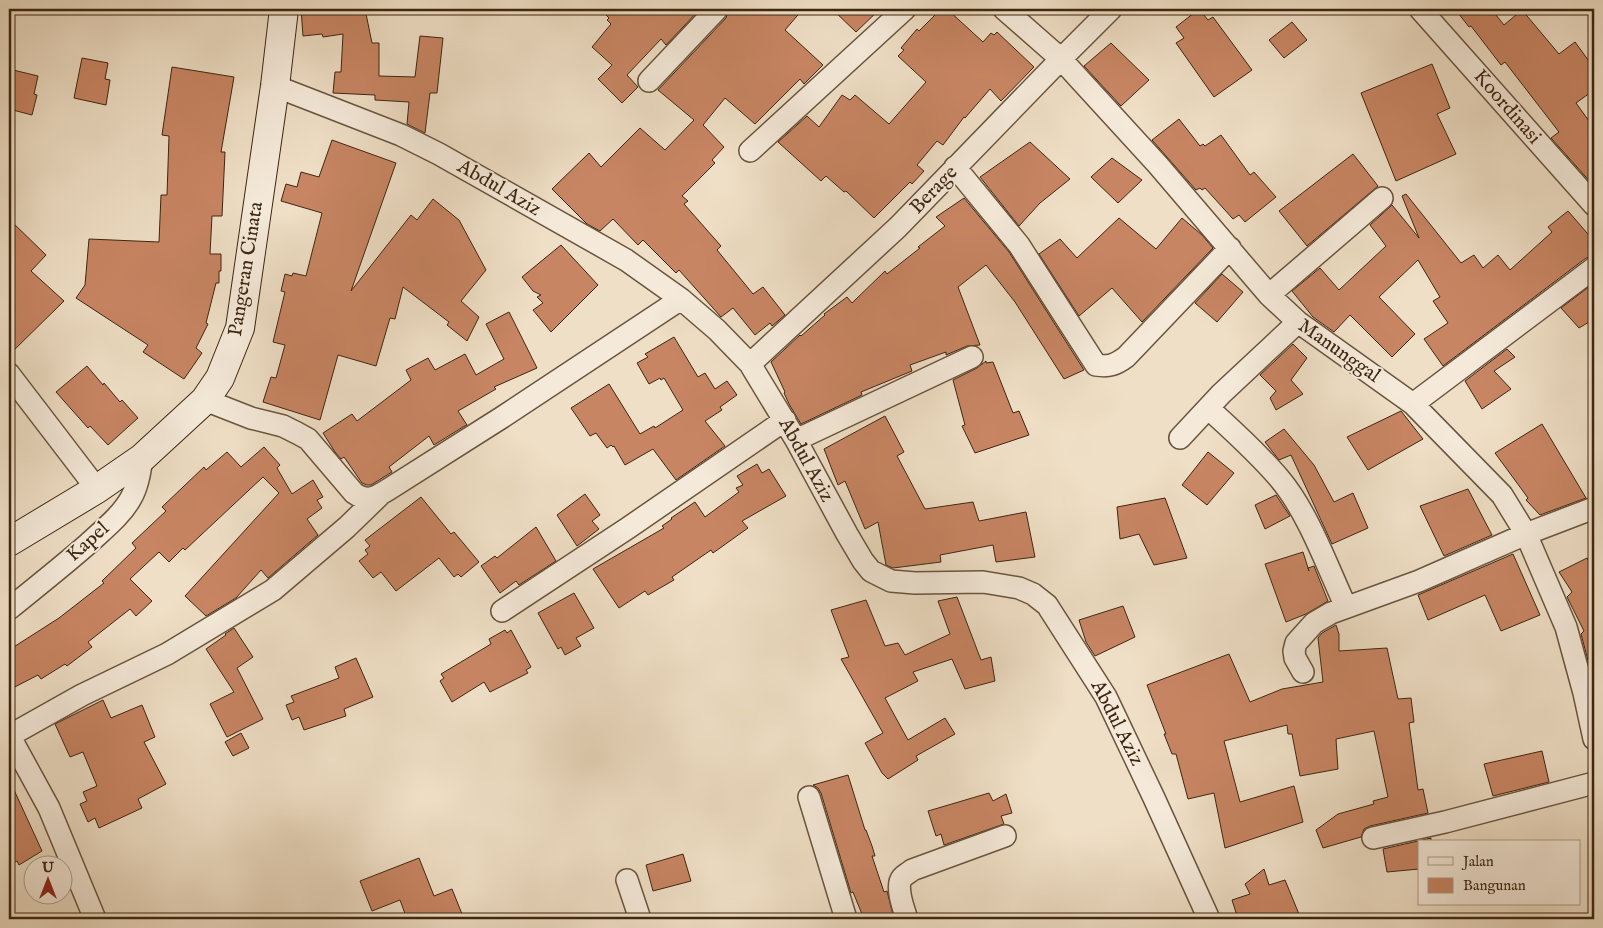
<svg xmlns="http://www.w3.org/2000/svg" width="1603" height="928" font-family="'IM FELL English',serif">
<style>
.building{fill:#c88563;stroke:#3d2611}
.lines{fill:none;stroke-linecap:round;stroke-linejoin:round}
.street-casing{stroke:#6a543e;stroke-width:24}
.secondary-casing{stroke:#3d2611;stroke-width:30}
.street{stroke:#f5eada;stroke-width:21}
.secondary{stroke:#f5eada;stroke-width:28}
.labels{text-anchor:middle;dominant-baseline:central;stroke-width:4;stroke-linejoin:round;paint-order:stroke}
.street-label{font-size:20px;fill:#3d2611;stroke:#f5eada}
</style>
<rect width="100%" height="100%" fill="#efdfc6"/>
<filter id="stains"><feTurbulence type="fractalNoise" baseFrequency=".004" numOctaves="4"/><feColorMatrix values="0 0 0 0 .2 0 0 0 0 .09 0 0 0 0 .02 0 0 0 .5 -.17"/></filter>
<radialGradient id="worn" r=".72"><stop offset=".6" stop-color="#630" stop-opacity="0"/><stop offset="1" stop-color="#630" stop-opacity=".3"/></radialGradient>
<path class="building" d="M301,9h64l7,34h7v33l36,1 5,-41 23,2 -6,55h-7l-5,40 -18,-9 2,-22 -34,-2v-5l-42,-2 2,-21h6l2,-38 -20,3 -1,-3 -19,2z
M600,9h100l-34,36 -5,-6 -34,36 11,12 -16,16 -24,-24 14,-14 -20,-18 19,-23 -4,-4 2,-2z
M729,9h74l-18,21 38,35 -19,19 -4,-5 -45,45 -30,-26 -22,27 21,22 -12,13 3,3 -33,33 6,5 -4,3 37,42 -4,4 36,44 10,-7 22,28 -13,11 -2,-3 -15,12 -22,-27 -12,9 -42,-47 -3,3 -33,-33 -5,5 -25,-26 -13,12 -13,-7 -35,-35 37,-36 12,14 39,-39 25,22 29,-30 -36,-30 68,-72z
M832,9h48l-24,23z
M941,9h6l36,33 8,-9 3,2 3,-3 37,35 -33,34 -11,-12 -25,29 -1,-1 -21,28 -6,-4 -20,24 7,6 -12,13 -2,-2 -36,36 -28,-27 -2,1 -18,-16 -5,5 -43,-39 29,-26 12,11 23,-32 8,5 5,-5 34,29 37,-42 -28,-26 6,-6 -3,-2 16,-19 2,2z
M1199,9l9,11 5,-3 39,53 -38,27 -38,-54 8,-5 -8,-11z
M1455,9h39l-2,1 12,15 18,-15 37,44 16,-12 19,26v22l-18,13 18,25v58l-43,-48 8,-6 -54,-70 -4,3 -30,-39 -2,1z
M1292,22l15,18 -23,18 -15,-18z
M1111,43l38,37 -28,26 -37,-40z
M82,58l26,5 -3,16 5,1 -4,25 -32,-7z
M1432,64l18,44 -13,6 19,40 -60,27 -35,-88z
M172,67l62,10 -13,75h4l-3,64h-10l-2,38h11v17h-2v12h-3l-10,40 2,1 -12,24 6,5 -18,26 -41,-27 5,-7 -72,-47 9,-13 4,-46 70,3 2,-47h6l2,-59 -7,-1z
M9,69l29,7 -4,18 3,1 -5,20 -23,-6z
M1179,119l21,27 3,-2 2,2 16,-11 29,40 4,-3 22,25 -31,25 -6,-7 -6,4 -28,-31 -3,2 -2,-2 -4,2 -44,-50z
M332,140l64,23 -45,128 60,-76 6,5 16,-21 26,21 27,50 -25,31 18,16 -12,24 -20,-16 2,-3 -46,-35 -8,32 -5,-1 -14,48 -38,-11 -18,65 -57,-18 8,-25 5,1 9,-33 -12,-3 12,-50 -4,-1 4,-17 7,2 1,-3 13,3 16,-63 -41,-12 5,-17 11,3 4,-15 18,5z
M1030,142l40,37 -30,24 -21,23 -39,-49z
M1353,154l25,32 -71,60 -28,-35z
M1112,158l30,22 -24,23 -27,-26z
M1406,194l55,69 13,-8 9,13 15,-13 12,15 42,-38 -4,-5 20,-16 26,30v15l-8,2 -143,108 -19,-27 24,-16 -15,-22 7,-4 -22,-37 -39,37 36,37 -23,23 -42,-42 -16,17 -21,-15 -21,-26 28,-23 19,22 47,-44 -16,-21 22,-20 27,33 -17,-42z
M964,198l45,54 75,118 -20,9 -49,-77 -29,-37 -28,22 22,58 -13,1 -21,9v-3l-36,13 2,6 -51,21 1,3 -61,29 -12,-20 -5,-11 1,-1 -14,-30 29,-27 1,1 24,-21 -1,-1 23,-17 5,6 33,-32 2,3 33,-26 -2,-1 27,-21 -9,-9z
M1119,218l37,31 26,-31 20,17 11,13 -71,74 -30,-34 -33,28 -40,-62 21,-15 17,19z
M9,219l37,36 -15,16 33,30 -55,54z
M561,245l37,40 -47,47 -18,-22 10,-7 -6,-6 4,-2 -8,-4 -11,-14z
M1222,274l21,18 -26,30 -22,-19z
M1594,283v36l-15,9 -18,-20z
M509,312l28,56 -43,19 2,2 -38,22 9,14 -4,2 -29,18 -5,-9 -40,31 3,5 -21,13h-4l-5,-2 -18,-26 -3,2 -6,-7 -12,-19 29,-19 5,7 54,-41 -5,-10 22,-12 7,12 30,-16 11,21 28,-16 -18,-35z
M674,337l24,40 7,-4 10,16 12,-8 10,14 -17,12 2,3 -17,11 20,25 -49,34 -23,-31 -28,16 -11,-19 -1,1 -2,-2 -4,3 -11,-15 -6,3 -19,-28 38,-24 31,50 14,-8 1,2 28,-18 -19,-32 -3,2 -1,-2 -11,6 -12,-21 11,-6 -3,-3z
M1293,344l14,14 -16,22 12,14 -27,16 -6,-12 6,-7 -16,-16z
M1507,349l8,8 -21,14 17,18 -29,20 -17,-28z
M986,361v2l7,-1 20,51 6,-2 10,24 -54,18 -13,-27 3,-1 -12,-45 24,-12z
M87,366l16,19 1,-2 16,19 2,-2 16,18 -30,27 -18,-19 -2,2 -32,-36z
M1401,411l22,28 -55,31 -21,-33z
M885,416l19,36 -7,4 28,53 48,-7 6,19 47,-9 9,45 -39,5 -3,-17 -53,10 1,7 -48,6 -7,-3 -8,-43 -13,7 -20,-48 -7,4 -14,-36z
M1542,424l44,74 -46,17 -14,-15 2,-2 -33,-45z
M1284,429l30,36 20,37 19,-9 15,35 -36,16 -41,-89 -12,5 -14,-18z
M264,447l16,18 -3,3 15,26 21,-14 10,17 -6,3 5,8 -15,11 11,16 -50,43 -7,-8 -25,28 -30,18 -21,-20 94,-103 -16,-16 -78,73 -2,-2 -14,14 -10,-10 -29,27 22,22 -16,15 -6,-7 -42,33 4,5 -25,19 -2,-2 -24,15 -3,-4 -29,15v-40l50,-32 45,-35 -2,-2 34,-33 -4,-5 34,-32 -4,-4 42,-40 2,3 21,-18 14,15z
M1208,452l26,21 -27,32 -25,-20z
M757,464l5,9 7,-4 17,27 -44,25 6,7 -35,25 -2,-3 -39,27 2,3 -26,15 -3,-4 -26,17 -26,-39 71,-41 -2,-2 10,-7 -1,-1 24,-16 10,15 34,-25 -3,-4 7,-3 -6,-9z
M1468,489l24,46 -48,21 -24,-50z
M585,494l15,21 -8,6 7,8 -22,17 -20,-31z
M1276,495l14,21 -25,13 -10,-24z
M421,497l30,37 3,-2 25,30 -18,15 -3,-3 -4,3 -15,-19 -43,33 -15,-19 -8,6 -14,-17 9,-7 -3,-4 5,-4 -5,-6z
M1165,498l22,60 -33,7 -15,-31 -19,5 -3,-32z
M536,527l20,34 -37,24 -3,-4 -16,12 -19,-27 14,-10 2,2z
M1303,552l6,19 -1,-3 6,-2 14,35 -22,13 -20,8 -21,-58z
M1513,554l27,61 -39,16 -16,-36 -57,25 -10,-25z
M1587,558l7,12v113l-13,-49 3,-3 -17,-34 5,-5 -13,-20z
M574,593l20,35 -18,10 5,8 -16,9 -4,-8 -3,2 -20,-36z
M957,597l24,63 10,-3 4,24 -30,8 -13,-30 -39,13 5,9 -33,17 23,42 37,-22 10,16 -39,22 2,4 -30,19 -6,-6 -17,-30 18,-10 -42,-74 8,-2 -18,-47 35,-10 19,46 13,-3 7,12 45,-21 -12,-33z
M1123,606l12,31 -40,19 -9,-14 -7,-22z
M1336,625l3,9v17l48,-3 11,51 13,-1 3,24 -5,1 9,67 5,-1 5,24 -58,13 -6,3 -3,8 -38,11 -7,-18 22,-16 36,-10 -1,-3 15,-4 -14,-66 -38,8 2,30 -38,7 -8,-42h-4l-1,-9 -63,16 16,61 54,-16 9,36 -78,26 -11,-55 -26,6 -12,-45h-4l-8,-20h2l-19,-49 82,-31 21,48 32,-13 41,-7 -5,-44 4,-5z
M234,628l19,29 -16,11 26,51 -36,18 -17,-33 24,-12 -28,-43 20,-14 -1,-1z
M505,630l2,3 4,-3 20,37 -5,3 2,3 -38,19 -6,-10 -32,20 -12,-21 4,-3 -3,-4 50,-30 -2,-5z
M356,658l17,39 -29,12 2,7 -42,14 -5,-13 -7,3 -6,-15 8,-3 -3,-6 48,-18 -4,-11z
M103,700l8,18 31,-13 13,32 -11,5 22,42 -28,15 4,9 -43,20 -4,-10 -7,4 -8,-18 7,-3 -4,-9 14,-6 -14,-34 -13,5 -15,-33z
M241,733l8,15 -16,8 -8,-14z
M1542,751l7,31 -56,14 -9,-32z
M848,775l17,55h1l6,16 3,10h-3l12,36 3,-1 7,28h-30l-11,-27 -2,1 -30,-100 -3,-5 -5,-3z
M9,779l33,72 -23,14 -2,-4 -8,4z
M989,793l4,8 13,-7 6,19 -11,3 3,8 -60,21 -3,-11 -5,2 -8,-25z
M1431,838v4h-12v27l-32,3 -4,-23z
M683,854l8,27 -38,10 -7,-26z
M419,858l15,38 18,-7 12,30h-57l-7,-19 -28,11 -12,-30z
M1264,869l5,16 16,-5 16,39h-63l-6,-19 18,-6 -5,-10z"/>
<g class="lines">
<g class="street-casing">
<path id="street" d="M1004,9l57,50 97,106 111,130 29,27 115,82 89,91 24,39 40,93 18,66 10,46
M1420,9l174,196
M649,81l68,-72
M275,86l126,49 38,19 187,106 55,39 36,31 33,34 46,76 51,94 16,27 8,10 20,10 24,2 68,-1 36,6 14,6 14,11 59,92 48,101 55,121
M750,151l155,-142
M955,167l64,78 77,120c13,2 19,0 30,-8l104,-109
M1269,295l113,-97
M750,364l148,-137 163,-168 50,-50
M9,374l88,115
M205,400l46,18 32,8 14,7 11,6 46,54c14,10 22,4 35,-4l112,-71 180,-119
M1413,404l181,-136
M1208,408c24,22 49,44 71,70 29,34 48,88 67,129
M1180,438l41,-44 77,-72
M796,440l176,-83
M9,609c27,-22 54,-43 80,-66 15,-14 32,-27 42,-45 7,-12 9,-27 11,-40
M502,611l126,-83 157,-108
M1303,672l-8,-14 -1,-7 2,-8 18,-20 17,-10 88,-32 107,-47 68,-26
M9,735l40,73 46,111
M9,736l73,-41 85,-41 106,-64 74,-63 34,-33
M809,797l37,122
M1373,838l72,-16 149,-39
M627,880l13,39
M907,919c-3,-9 -12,-33 -5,-41 2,-3 7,-5 10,-8l93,-34"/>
</g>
<g class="secondary-casing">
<path id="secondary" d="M9,542l88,-53 45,-31 63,-58 15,-22 20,-50 35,-242 9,-77"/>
</g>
<use href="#street" class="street"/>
<use href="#secondary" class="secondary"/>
</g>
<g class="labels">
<g class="street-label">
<text transform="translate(1507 107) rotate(49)">Koordinasi</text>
<text transform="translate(499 188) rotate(30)">Abdul Aziz</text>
<text transform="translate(934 190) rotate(-46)">Berage</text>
<text transform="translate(246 269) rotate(-81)">Pangeran Cinata</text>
<text transform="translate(1339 351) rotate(35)">Manunggal</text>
<text transform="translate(806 460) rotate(61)">Abdul Aziz</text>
<text transform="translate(88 542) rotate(-42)">Kapel</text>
<text transform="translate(1117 723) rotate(63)">Abdul Aziz</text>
</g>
</g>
<rect width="1603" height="928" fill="none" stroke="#efdfc6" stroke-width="30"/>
<rect x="10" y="10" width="1583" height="908" fill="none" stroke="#3d2611" stroke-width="2.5"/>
<rect x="15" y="15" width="1573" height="898" fill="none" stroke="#3d2611"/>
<rect x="1418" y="840" width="162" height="65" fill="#f5eada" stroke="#ab9c8a"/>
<rect x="1428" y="857" width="25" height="8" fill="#f5eada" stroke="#ab9c8a"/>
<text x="1463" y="866" font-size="15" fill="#3d2611">Jalan</text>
<rect x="1428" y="878" width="25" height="15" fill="#c88563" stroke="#ab9c8a"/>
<text x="1463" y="890" font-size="15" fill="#3d2611">Bangunan</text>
<g transform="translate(48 880)"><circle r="24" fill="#f5eada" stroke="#ab9c8a"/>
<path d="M0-4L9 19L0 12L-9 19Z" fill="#8f2418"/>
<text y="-8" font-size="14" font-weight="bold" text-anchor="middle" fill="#3d2611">U</text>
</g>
<rect width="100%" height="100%" filter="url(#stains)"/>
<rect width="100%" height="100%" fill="url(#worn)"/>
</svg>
